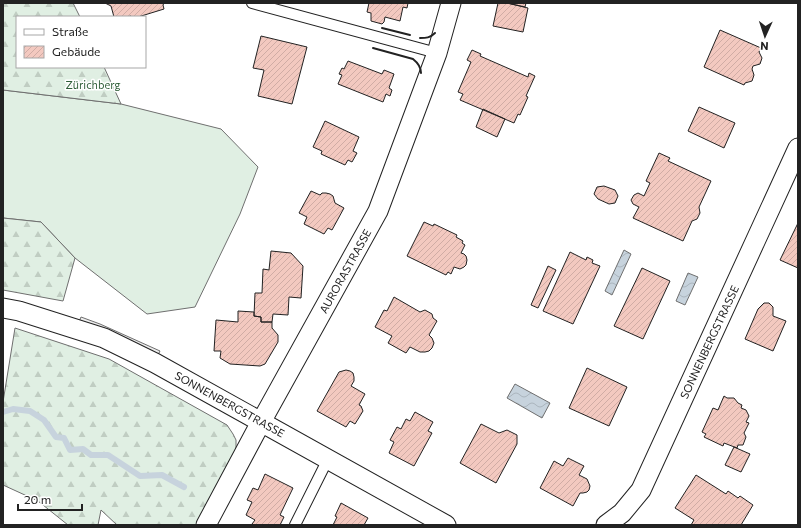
<svg xmlns="http://www.w3.org/2000/svg" width="801" height="528" font-family="Commissioner,sans-serif">
<style>
.grass{fill:#e0efe3;stroke:#6f6f6f}
.forest{fill:url(#forest-firs);stroke:#6f6f6f}
.parking{fill:#ededed;stroke:#6f6f6f}
.water{fill:url(#water-waves);stroke:#6f6f6f}
.lines{fill:none;stroke-linecap:round;stroke-linejoin:round}
.stream{stroke:#c7d3dd;stroke-width:6}
.building{fill:url(#building-hatch);stroke:#222}
.lane-casing{stroke:#222;stroke-width:12}
.street-casing{stroke:#222;stroke-width:21}
.lane{stroke:#fff;stroke-width:10}
.street{stroke:#fff;stroke-width:19}
.wall{stroke:#222;stroke-width:2}
.labels{text-anchor:middle;dominant-baseline:central;stroke-width:3;stroke-linejoin:round;paint-order:stroke}
.park-label{font-size:11px;fill:#2f5e38;stroke:#fff}
.street-label{font-size:11px;fill:#222;stroke:#fff}
</style>
<defs>
<pattern id="forest-firs" width="22" height="20" patternUnits="userSpaceOnUse"><rect width="22" height="20" fill="#e0efe3"/><path d="M5 1l3.5 6h-7zM16 11l3.5 6h-7z" fill="#c0cdc2"/></pattern>
<pattern id="water-waves" width="16" height="10" patternUnits="userSpaceOnUse"><rect width="16" height="10" fill="#c7d3dd"/><path d="M0 5q4-4 8 0t8 0" fill="none" stroke="#abb5bd"/></pattern>
<pattern id="building-hatch" width="6" height="6" patternUnits="userSpaceOnUse"><rect width="6" height="6" fill="#f3c9c0"/><path d="M-1 1l2-2M0 6l6-6M5 7l2-2" fill="none" stroke="#d0aca5"/></pattern>
</defs>
<rect width="100%" height="100%" fill="#fff"/>
<path class="grass" d="M3,90l118,14 100,25 37,38 -18,47 -45,93 -48,7 -72,-56 -34,-36 -38,-4z"/>
<path class="forest" d="M3,3h70l7,14h-63v50h87l17,37 -118,-14z
M3,218l38,4 34,36 -12,43 -60,-11z
M15,328l94,31 118,66 6,9 3,6v14l-36,71h-83l-16,-15 -3,15h-30l-30,-24 -35,-16v-83z"/>
<path class="parking" d="M81,317l19,7 60,27 -3,6 -79,-33z"/>
<path class="water" d="M624,250l7,4 -19,41 -7,-4z
M688,273l10,4 -13,28 -9,-4z
M515,384l35,19 -8,15 -35,-20z"/>
<g class="lines">
<path class="stream" d="M3,412l10,-3 17,2 14,9 12,17 8,1 6,12 13,-1 8,6h17l32,21 22,-1 22,12"/>
</g>
<path class="building" d="M105,3h59l-1,2 1,4 -26,8h-6l-1,-1 -4,1h-13l-3,-11z
M369,3h39l-1,5 -4,-1 -3,14 -15,-4 -1,5 -2,2 -11,-3v-8l-4,-1z
M498,3h9l21,5 -5,24 -30,-6z
M507,3h19l-1,4z
M720,30l41,18 -2,4 3,6 -2,6 -7,2 -1,3 2,6 -2,6 -7,2 -1,2 -40,-18z
M261,36l46,11 -15,57 -34,-8 6,-26 -11,-2z
M472,50l9,4 -1,2 48,21 1,-4 6,3 -9,20 2,1 -8,18 -2,-1 -4,9 -54,-23 3,-6 -5,-2 13,-30 -4,-2z
M348,61l34,13 2,-4 10,4 -5,14 3,2 -2,6 -4,-2 -3,8 -45,-18 4,-9 -3,-1 3,-6 2,1z
M699,107l36,16 -11,25 -36,-17z
M483,109l22,10 -8,18 -21,-10z
M325,121l34,16 -6,14 4,2 -5,9 -4,-2 -3,5 -24,-11 1,-3 -9,-4z
M659,153l11,5 -2,3 43,20 -12,26 1,6 -3,6 -5,2 -9,20 -50,-23 6,-11 -6,-3 -2,-4 3,-5 4,-2 6,3 6,-13 -4,-2z
M604,186l11,4 3,6 -3,7 -6,1 -11,-5 -4,-5 3,-7z
M311,191l9,4 2,-2h4l4,1 3,2 2,7 9,5 -12,22 -4,-2 -4,6 -20,-10 3,-7 -8,-4z
M424,222l9,4 1,-2 23,11 -1,2 7,4 -1,2 3,2 -4,8 3,1 2,2 1,4 -1,5 -2,2 -4,2 -6,-2 -3,7 -3,-2 -2,3 -39,-19z
M798,223v45l-18,-8z
M271,251l20,2 12,13 -2,32 -12,-1 -1,18 -15,-1 -1,8h-11v-5l-7,-1 1,-23h7l1,-24 6,1z
M570,252l16,8 1,-3 6,3 -1,3 8,3 -27,58 -30,-13z
M548,266l8,4 -18,38 -7,-3z
M642,268l28,13 -27,58 -29,-13z
M394,297l26,15 5,-2 7,4 1,4 4,3 -8,14 3,3 2,5 -2,5 -3,3 -4,1h-5l-10,-5 -4,6 -18,-10 4,-7 -17,-9 9,-17 3,1z
M764,303h5l4,4v9l13,5 -13,30 -28,-12 13,-30z
M238,311l16,1v4l7,1v5h11v6l6,7v7l-13,22 -5,2 -30,-2 -10,-6 1,-7h-7l2,-31 22,2z
M587,368l40,19 -18,39 -40,-18z
M346,370l4,1 3,2 1,4v4l-3,5 14,8 -6,11 2,1 2,5 -8,13 -5,-3 -4,6 -29,-16 22,-39z
M724,396l3,2h7l4,5 4,2 -1,3 5,2 3,6 -3,6 3,1 -5,10 2,4 -3,8h-5l-1,3 -13,-5 -1,3 -19,-9 2,-3 -4,-2 11,-24 5,2z
M415,412l18,10 -5,9 4,2 -18,33 -25,-13 5,-11 -4,-2 7,-13 4,2 5,-10 4,2z
M481,424l18,9 8,-3 10,5v9l-21,39 -36,-20z
M734,447l16,7 -9,18 -16,-7z
M568,458l16,8 -5,9 8,4 3,7 -1,4 -2,2 -4,1h-3l-7,13 -33,-18 14,-27 9,5z
M265,474l28,14 -13,27 4,2 -4,8h-26l-2,-1 3,-4 -9,-5 6,-13 -5,-2 6,-12 5,2z
M696,475l30,19 2,-3 10,7 2,-2 13,9 -12,20h-50l3,-5 -19,-12z
M341,503l27,15 -4,7h-31l4,-8 -2,-1z"/>
<g class="lines">
<g class="lane-casing">
<path id="lane" d="M252,3l185,50
M295,525l33,-66"/>
</g>
<g class="street-casing">
<path id="street" d="M3,308l16,3 85,27 51,25 291,162
M206,525l55,-103 117,-211 59,-158 14,-50
M606,525l16,-12 19,-23 157,-342"/>
</g>
<use href="#lane" class="lane"/>
<use href="#street" class="street"/>
<path class="wall" d="M382,28l28,7
M420,38c6,0 10,0 15,-5
M373,48l40,11c5,4 8,8 8,14"/>
</g>
<g class="labels">
<g class="park-label">
<text x="93" y="84">Zürichberg</text>
</g>
<g class="street-label">
<text transform="translate(345 271) rotate(-61)">AURORASTRASSE</text>
<text transform="translate(709 342) rotate(-65)">SONNENBERGSTRASSE</text>
<text transform="translate(230 404) rotate(29)">SONNENBERGSTRASSE</text>
</g>
</g>
<rect width="801" height="528" fill="none" stroke="#222222" stroke-width="8"/>
<rect x="16" y="16" width="130" height="52" fill="#ffffff" stroke="#a7a7a7"/>
<rect x="24" y="29" width="20" height="6" fill="#ffffff" stroke="#a7a7a7"/>
<text x="52" y="36" font-size="12" fill="#222222">Straße</text>
<rect x="24" y="46" width="20" height="12" fill="url(#building-hatch)" stroke="#a7a7a7"/>
<text x="52" y="56" font-size="12" fill="#222222">Gebäude</text>
<g transform="translate(765 36) rotate(183)" stroke="#ffffff" stroke-width="3" paint-order="stroke">
<path d="M0-3L7 15L0 10L-7 15Z" fill="#222222"/>
<text y="-6" font-size="11" font-weight="bold" text-anchor="middle" fill="#222222">N</text>
</g>
<path d="M18 504v6h64v-6" fill="none" stroke="#222222" stroke-width="2"/>
<text x="24" y="504" font-size="12" fill="#222222" stroke="#ffffff" stroke-width="3" paint-order="stroke">20 m</text>
</svg>
